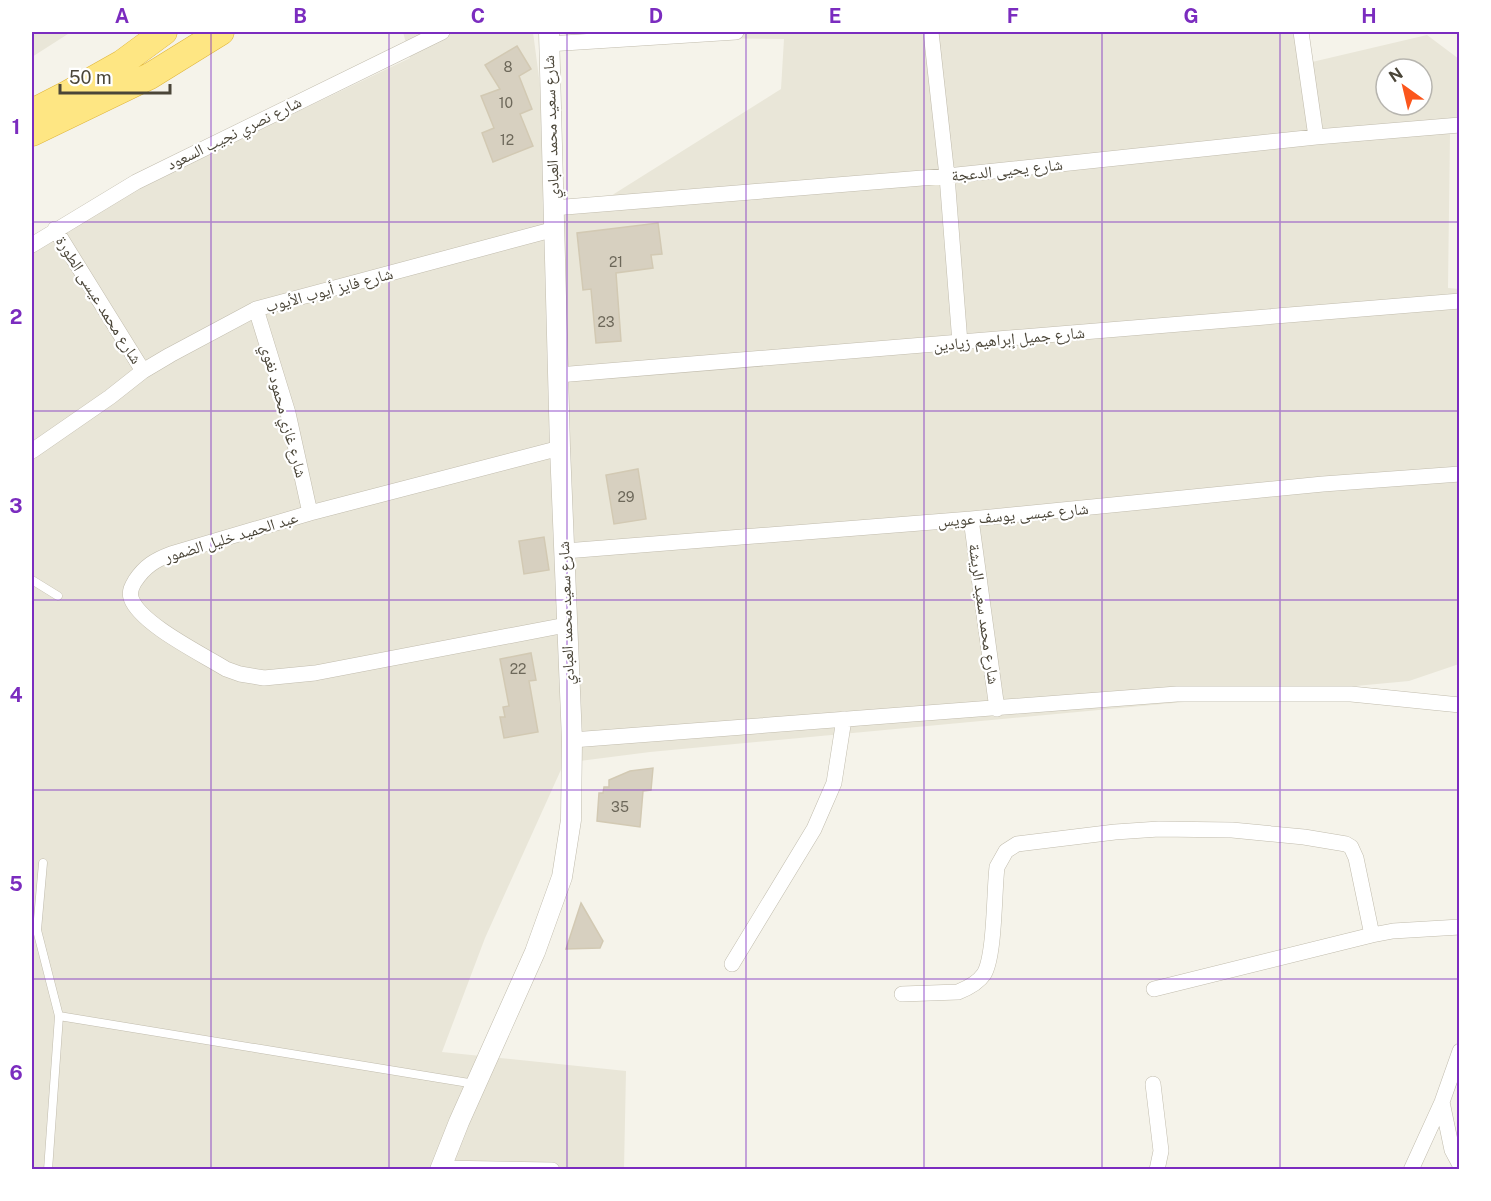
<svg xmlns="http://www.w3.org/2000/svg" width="1491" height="1201" font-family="'Public Sans','Noto Naskh Arabic',sans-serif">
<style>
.residential{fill:#e9e6d8;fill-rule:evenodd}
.building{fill:#d7d0c0;stroke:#d2c9b3;stroke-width:1.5}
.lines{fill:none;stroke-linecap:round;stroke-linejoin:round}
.service-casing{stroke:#c1bcad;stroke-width:9}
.minor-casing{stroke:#c1bcad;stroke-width:16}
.tertiary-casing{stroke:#c1bcad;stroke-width:21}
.trunk-casing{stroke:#dfb53b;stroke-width:27}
.service{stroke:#fff;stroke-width:8}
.minor{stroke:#fff;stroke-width:15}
.tertiary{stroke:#fff;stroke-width:20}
.trunk{stroke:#fee683;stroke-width:26}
.grid{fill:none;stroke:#7b2cbf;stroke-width:1.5;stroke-opacity:0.55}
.labels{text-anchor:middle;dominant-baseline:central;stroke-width:4.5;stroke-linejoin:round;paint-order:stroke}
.number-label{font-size:14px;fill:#6d685a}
.street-label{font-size:16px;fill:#4a4538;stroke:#fff}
.neatline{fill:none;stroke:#7b2cbf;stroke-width:2}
.grid-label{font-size:20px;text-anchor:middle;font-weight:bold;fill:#7b2cbf}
</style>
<rect width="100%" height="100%" fill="#f5f3ea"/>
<path class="residential" d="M32,32h39l-39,25z
M403,32h130l24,183 33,-6 191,-120 3,-50 -96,-1v-6h619l5,30 115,-27 32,24v73l-9,2 -2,154 12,1 -1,375 -50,17 -759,71 -86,11 -79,175 -43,114 184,19 -2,98 -592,1v-929l16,-10 362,-173zM1386,69h36v36h-36z"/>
<path class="building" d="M517,46l14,23 -12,7 13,33 -12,5 13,32 -40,16 -11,-29 12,-5 -13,-32 19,-7 -15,-24z
M658,223l4,31 -11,1 2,13 -37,5 5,68 -25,2 -5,-54 -8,1 -6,-57z
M638,469l8,50 -32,5 -8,-49z
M544,537l5,33 -25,4 -5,-33z
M531,653l5,27 -7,1 9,51 -34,6 -4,-21h5l-2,-10 6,-1 -9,-47z
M653,768l-2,22 -8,1 -3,36 -43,-6 2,-28h4l1,-6h5v-7l21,-9z
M581,903l22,38 -3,7 -34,1z"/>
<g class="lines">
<g class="service-casing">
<path id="service" d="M32,580l26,16
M43,863l-6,67 22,86 -11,154
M59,1016l416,68"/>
</g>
<g class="minor-casing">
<path id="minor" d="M931,32l16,144 13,167
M1301,32l15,105
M548,44l188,-12
M553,208l394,-32 369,-39 144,-12
M55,229l88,142
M32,245l104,-63 306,-150
M256,309l32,104 22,100
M558,375l902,-74
M560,448l-250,65 -139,41c-16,6 -26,12 -36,27 -3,5 -6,10 -4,17 9,26 71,56 95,71l14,5 24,4 51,-5 251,-48
M32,451l78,-54 33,-26 27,-16 86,-46 299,-80
M971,519l26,190
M565,551l406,-32 352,-35 137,-10
M572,740l605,-46h174l109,11
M732,964l82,-135 20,-46 10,-64
M1154,989l218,-54 21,-4 67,-4
M902,994l56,-2c10,-4 20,-9 26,-18 11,-18 10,-83 13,-107l9,-16 11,-7 98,-12 44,-3 73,1 72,7 42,7 5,3 5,11 16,77
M1153,1084l8,67 -4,19
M1442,1102l10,48 8,15
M440,1168l112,2
M1411,1170l31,-68 18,-51"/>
</g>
<g class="tertiary-casing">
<path id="tertiary" d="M440,1170l19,-48 76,-170 27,-75 9,-57 1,-80 -12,-292 -11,-416"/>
</g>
<g class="trunk-casing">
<path id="trunk" d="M32,112l35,-18 55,-31 42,-31
M32,133l118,-57 71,-44"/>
</g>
<use href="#service" class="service"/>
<use href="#minor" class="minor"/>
<use href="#tertiary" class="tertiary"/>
<use href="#trunk" class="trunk"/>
</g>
<path class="grid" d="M211,32v1138M389,32v1138M567,32v1138M746,32v1138M924,32v1138M1102,32v1138M1280,32v1138M32,222h1428M32,411h1428M32,600h1428M32,790h1428M32,979h1428"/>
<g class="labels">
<g class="number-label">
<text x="508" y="67">8</text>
<text x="506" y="103">10</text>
<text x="507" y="140">12</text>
<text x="616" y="262">21</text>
<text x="606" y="322">23</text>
<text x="626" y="497">29</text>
<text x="518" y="669">22</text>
<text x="620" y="807">35</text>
</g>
<g class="street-label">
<text transform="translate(551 127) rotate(-92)">شارع سعيد محمد العبادي</text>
<text transform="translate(234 133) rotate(-26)">شارع نصري نجيب السعود</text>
<text transform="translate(1007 170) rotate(-6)">شارع يحيى الدعجة</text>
<text transform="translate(329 290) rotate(-15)">شارع فايز أيوب الأيوب</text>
<text transform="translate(99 300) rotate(58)">شارع محمد عيسى الطورة</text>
<text transform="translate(1009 339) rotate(-5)">شارع جميل إبراهيم زيادين</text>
<text transform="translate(284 411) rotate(75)">شارع غازي محمود نغوي</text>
<text transform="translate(1013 515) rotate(-5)">شارع عيسى يوسف عويس</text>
<text transform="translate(231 537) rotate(-17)">عبد الحميد خليل الضمور</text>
<text transform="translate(566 613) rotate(-92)">شارع سعيد محمد العبادي</text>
<text transform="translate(984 614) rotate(82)">شارع محمد سعيد الريشة</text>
</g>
</g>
<rect width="1491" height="1201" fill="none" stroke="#ffffff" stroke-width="66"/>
<g transform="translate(1404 87) rotate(326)"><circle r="28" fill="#ffffff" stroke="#b7b5af" stroke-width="1.5"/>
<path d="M0-4.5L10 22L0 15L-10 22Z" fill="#fb561c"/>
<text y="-9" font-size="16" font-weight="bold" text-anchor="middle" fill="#4a4538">N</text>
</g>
<path d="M60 84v9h110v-9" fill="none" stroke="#4a4538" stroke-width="3"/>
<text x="69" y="84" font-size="18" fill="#4a4538" stroke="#ffffff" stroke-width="4.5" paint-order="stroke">50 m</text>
<rect x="33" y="33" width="1425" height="1135" class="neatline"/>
<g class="grid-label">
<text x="122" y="23">A</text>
<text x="300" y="23">B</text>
<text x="478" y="23">C</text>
<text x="656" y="23">D</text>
<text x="835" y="23">E</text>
<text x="1013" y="23">F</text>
<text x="1191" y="23">G</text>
<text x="1369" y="23">H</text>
<text x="16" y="134">1</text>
<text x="16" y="324">2</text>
<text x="16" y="513">3</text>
<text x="16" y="702">4</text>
<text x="16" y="891">5</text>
<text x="16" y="1080">6</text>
</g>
</svg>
